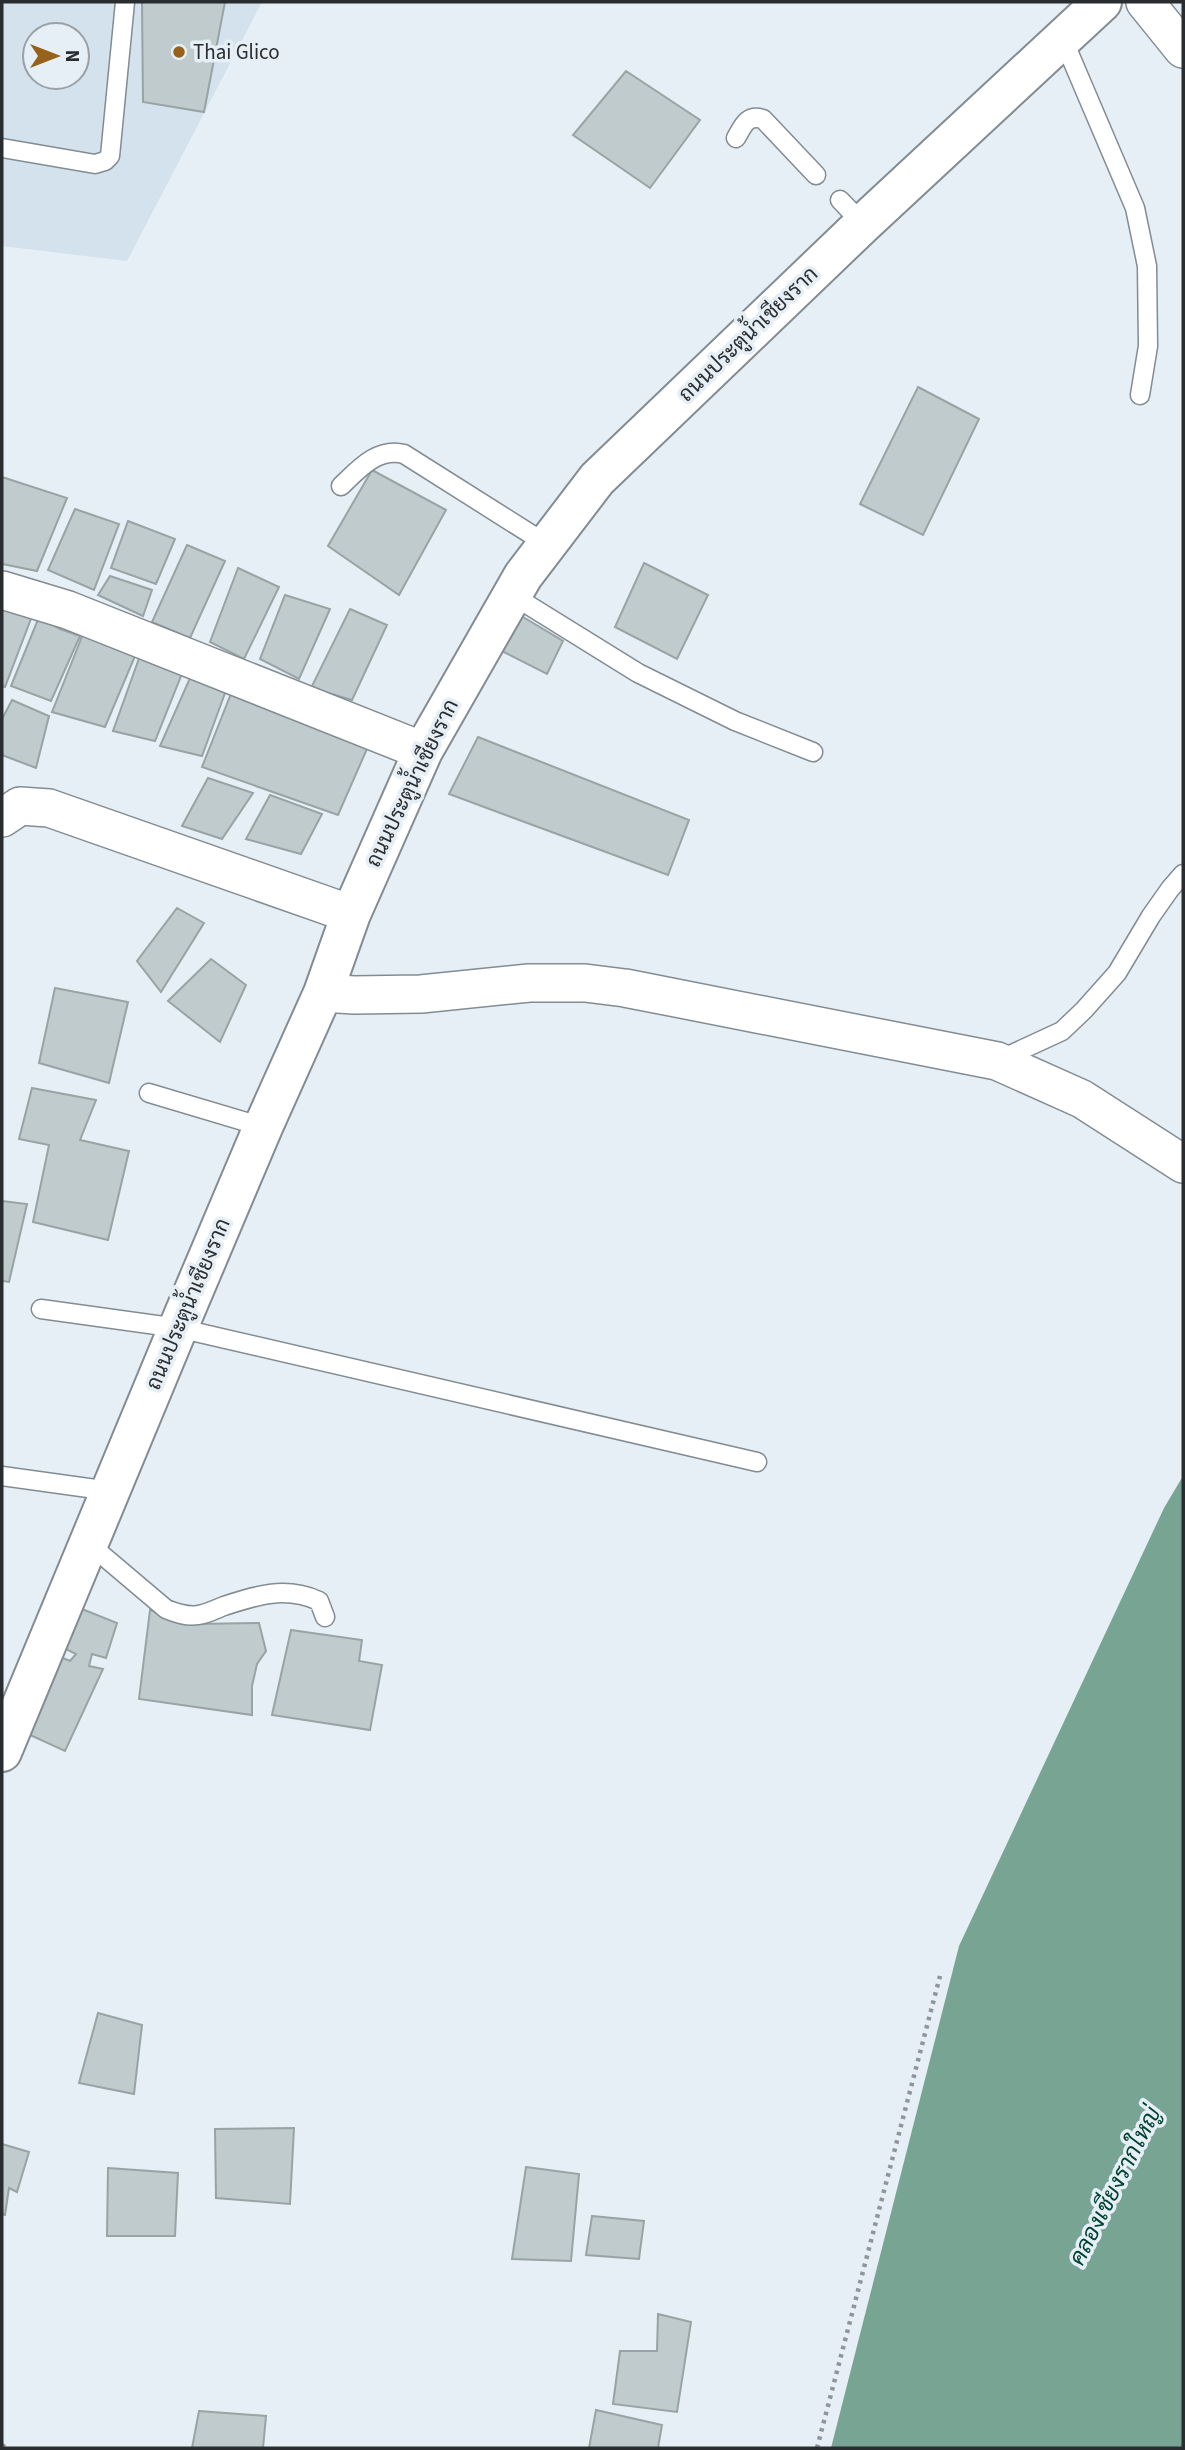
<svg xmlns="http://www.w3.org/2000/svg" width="1185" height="2450" font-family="'Source Sans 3',Sarabun,sans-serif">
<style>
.built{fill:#d3e2ed;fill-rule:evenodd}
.water{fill:#78a494}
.building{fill:#bfcbcc;stroke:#98a3a4;stroke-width:2}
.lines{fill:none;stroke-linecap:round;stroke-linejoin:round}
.service-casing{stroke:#838c92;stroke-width:21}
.minor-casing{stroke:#838c92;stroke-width:40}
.tertiary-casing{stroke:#838c92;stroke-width:42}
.path{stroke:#8f959a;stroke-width:4.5;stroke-dasharray:3.5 5;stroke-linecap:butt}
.service{stroke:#fff;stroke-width:18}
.minor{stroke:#fff;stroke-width:37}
.tertiary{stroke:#fff;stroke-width:38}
.poi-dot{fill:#97611a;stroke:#e5eff5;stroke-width:2.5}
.labels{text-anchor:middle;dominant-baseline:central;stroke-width:7;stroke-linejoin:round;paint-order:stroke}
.poi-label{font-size:21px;fill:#2a2d30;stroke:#e5eff5;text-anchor:start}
.street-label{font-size:21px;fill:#2a2d30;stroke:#e5eff5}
.water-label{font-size:23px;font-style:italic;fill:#004231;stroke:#e5eff5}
</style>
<rect width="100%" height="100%" fill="#e5eff5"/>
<path class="built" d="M2,2h260l-135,259 -125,-15zM35,35h42v42h-42z"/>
<path class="water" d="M1183,1476v972h-352l128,-502 205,-438z"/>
<path class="building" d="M142,2h83l-21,110 -61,-10z
M626,71l74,49 -50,68 -77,-53z
M918,387l61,32 -56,116 -63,-31z
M372,470l74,40 -47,85 -71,-49z
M2,477l65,21 -30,73 -35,-7z
M75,509l44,15 -25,66 -46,-20z
M128,521l47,18 -19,45 -45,-16z
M187,545l38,16 -35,77 -38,-16z
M644,563l64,32 -31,64 -62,-32z
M238,568l41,19 -35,72 -34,-17z
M110,576l42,14 -9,26 -45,-21z
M285,595l45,14 -31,70 -39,-20z
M2,603l30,13 -27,71 -3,-1z
M350,609l37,16 -35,75 -41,-12z
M513,611l50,30 -16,33 -55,-28z
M39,617l21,12 20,7 -29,65 -40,-15z
M87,624l51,25 -33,78 -53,-15z
M142,650l43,16 -30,75 -42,-10z
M194,669l35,13 -27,74 -42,-10z
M236,681l134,61 -32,73 -136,-48z
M12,700l37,16 -13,52 -34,-13v-36z
M478,737l211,83 -21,55 -219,-81z
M208,778l45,15 -31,46 -40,-13z
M270,795l52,19 -21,40 -55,-15z
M177,908l27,15 -43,69 -24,-31z
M211,959l35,26 -26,57 -52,-41z
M55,988l73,14 -19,81 -70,-20z
M32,1088l64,12 -16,40 49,11 -21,89 -75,-18 16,-77 -30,-6z
M2,1201l25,3 -18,78 -7,-1z
M67,1603l50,20 -11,35 -14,-4 -3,12 14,3 -38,82 -46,-21 30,-78 21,9 6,-7 -24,-12z
M150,1610l44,14 65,-1 7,28 -9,13 -5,22v29l-113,-16z
M291,1630l71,10 -3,21 23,4 -12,65 -98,-15z
M98,2013l44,12 -8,69 -55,-11z
M294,2128l-4,76 -74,-6 -1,-69z
M2,2144l27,8 -12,40 -8,-4 -4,27 -3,-1z
M526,2167l53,7 -8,87 -59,-2z
M108,2168l70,5 -3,63h-68z
M592,2216l52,5 -5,38 -53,-4z
M658,2314l33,8 -14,90 -64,-8 7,-53h37z
M596,2410l66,15 -4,23h-69z
M199,2411l67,5 -3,32h-71z"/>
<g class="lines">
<g class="service-casing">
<path id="service" d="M1063,39l72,169 12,58 1,80 -8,49
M736,138c7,-12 11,-24 27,-19l53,56
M2,148l93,16 10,-3 5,-5 15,-154
M840,200l23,24
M341,486c17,-16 36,-39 63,-32l144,91
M512,595l126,78 97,48 78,31
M997,1061l65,-30 22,-21 33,-37 34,-57 19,-27 13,-15
M149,1093l114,34
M41,1309l137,19 579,134
M2,1476l108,15
M88,1543l78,66c10,4 21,8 32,6 9,-1 18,-6 26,-9 33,-11 62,-20 95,-5l6,16"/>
</g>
<g class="minor-casing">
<path id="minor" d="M1145,2l38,47
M2,590l66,20 355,141
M2,818l18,-12 29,2 302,106
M323,993l31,2 67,-1 108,-11h56l40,5 372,73 85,38 101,65"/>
</g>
<g class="tertiary-casing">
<path id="tertiary" d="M2,1752l176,-424 85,-201 60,-134 28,-79 72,-163 100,-175 74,-97 266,-255 239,-222"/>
</g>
<path class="path" d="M2,2445l4,3
M817,2448l123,-472"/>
<use href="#service" class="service"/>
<use href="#minor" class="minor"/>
<use href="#tertiary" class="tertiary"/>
</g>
<circle class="poi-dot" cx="179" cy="52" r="7"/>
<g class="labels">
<g class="poi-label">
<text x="193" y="52">Thai Glico</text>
</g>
<g class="street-label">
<text transform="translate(748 334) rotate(-44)">ถนนประตูน้ำเชียงราก</text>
<text transform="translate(412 783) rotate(-64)">ถนนประตูน้ำเชียงราก</text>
<text transform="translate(188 1304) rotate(-67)">ถนนประตูน้ำเชียงราก</text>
</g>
<g class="water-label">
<text transform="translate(1115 2186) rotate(-63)">คลองเชียงรากใหญ่</text>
</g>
</g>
<rect width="1185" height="2450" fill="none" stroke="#2a2d30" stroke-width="7"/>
<g transform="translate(56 56) rotate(90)"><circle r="33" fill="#e5eff5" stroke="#9aa1a6" stroke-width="2"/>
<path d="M0-5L12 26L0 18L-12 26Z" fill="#97611a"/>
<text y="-10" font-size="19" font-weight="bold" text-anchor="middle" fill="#2a2d30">N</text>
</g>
</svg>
